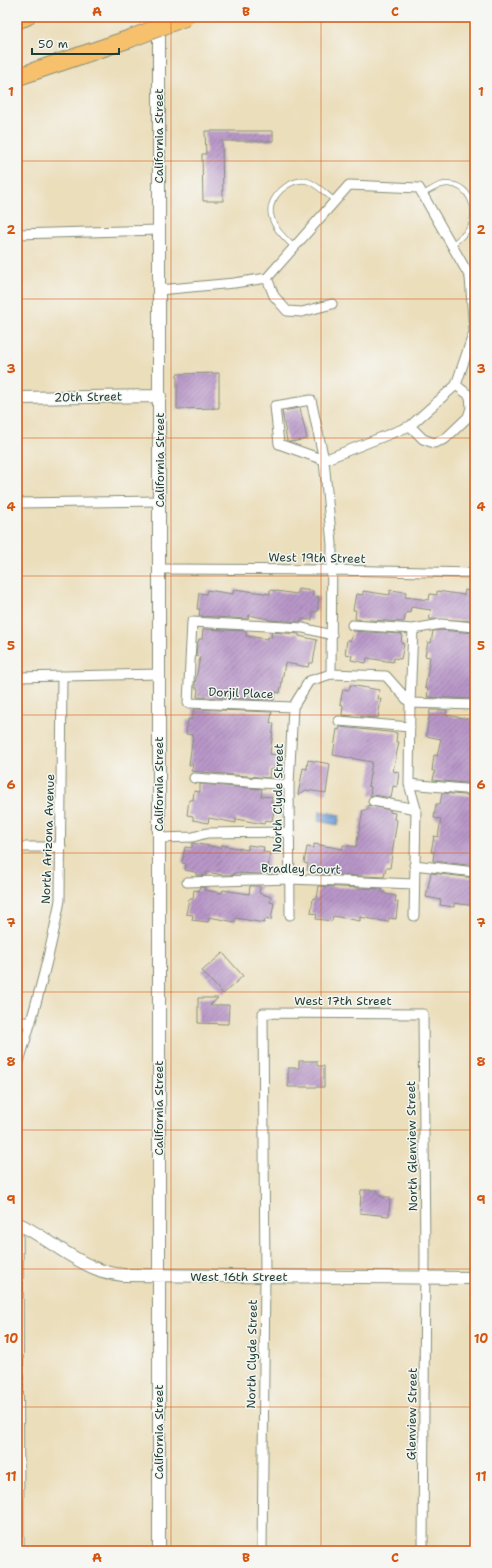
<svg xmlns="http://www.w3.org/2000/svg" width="492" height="1568" font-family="'Shantell Sans',sans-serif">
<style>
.water{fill:url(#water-waves);stroke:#486e86}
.building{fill:url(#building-hatch)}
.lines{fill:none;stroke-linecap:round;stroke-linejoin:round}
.service-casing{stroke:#858e78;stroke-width:6}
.minor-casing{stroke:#858e78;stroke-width:11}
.tertiary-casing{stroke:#858e78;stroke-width:14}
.motorway-casing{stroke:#858e78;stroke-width:19}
.service{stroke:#fff;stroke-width:4.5}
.minor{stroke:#fff;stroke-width:9}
.tertiary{stroke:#fff;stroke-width:12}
.motorway{stroke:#f7c06c;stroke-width:17}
.motorway-bridge-casing{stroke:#858e78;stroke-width:19;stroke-linecap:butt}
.motorway-bridge{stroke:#f7c06c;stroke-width:17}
.grid{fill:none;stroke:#d45610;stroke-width:1;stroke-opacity:0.55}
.labels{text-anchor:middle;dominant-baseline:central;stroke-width:3;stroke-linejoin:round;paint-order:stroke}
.street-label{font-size:12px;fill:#1f3d34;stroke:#f6f6f2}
.neatline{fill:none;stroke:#d45610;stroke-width:1.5}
.grid-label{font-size:13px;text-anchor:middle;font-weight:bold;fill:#d45610}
</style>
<defs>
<pattern id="water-waves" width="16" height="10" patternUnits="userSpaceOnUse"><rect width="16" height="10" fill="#709ed8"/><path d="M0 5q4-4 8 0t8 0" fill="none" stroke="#5b82b0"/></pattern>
<pattern id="building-hatch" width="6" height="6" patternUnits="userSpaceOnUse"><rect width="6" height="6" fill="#b896c8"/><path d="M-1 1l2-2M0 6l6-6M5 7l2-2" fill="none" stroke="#957ca3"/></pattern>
</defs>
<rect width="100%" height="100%" fill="#f6f6f2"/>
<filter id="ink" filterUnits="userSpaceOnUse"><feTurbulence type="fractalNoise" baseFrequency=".025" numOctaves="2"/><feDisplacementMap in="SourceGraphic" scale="8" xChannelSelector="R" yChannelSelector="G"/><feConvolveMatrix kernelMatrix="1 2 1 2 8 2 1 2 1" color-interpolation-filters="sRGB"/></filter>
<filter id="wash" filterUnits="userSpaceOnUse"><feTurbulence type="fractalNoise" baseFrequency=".012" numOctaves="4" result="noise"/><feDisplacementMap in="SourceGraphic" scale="16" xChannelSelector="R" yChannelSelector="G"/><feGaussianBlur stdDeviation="0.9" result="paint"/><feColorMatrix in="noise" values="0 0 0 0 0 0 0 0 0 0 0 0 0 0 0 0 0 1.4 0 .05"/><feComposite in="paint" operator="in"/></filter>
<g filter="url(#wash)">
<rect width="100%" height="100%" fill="#ebdebb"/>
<path class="water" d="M320,811l20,4 -2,10 -20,-4z"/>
<g id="blocks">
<path class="building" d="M205,131h68v10h-51l1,60h-20l-1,-47h4z
M219,373v35l-42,1v-35z
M300,408l7,31 -16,3 -4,-1 -5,-30z
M234,589l36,5v-4l27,4 1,-5 15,2 -1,5 7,1 -2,15 -4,-1 -1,9 -11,-1v3l-33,-2v-1l-19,-4 -1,4 -49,-3 1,-7h-3l2,-16 7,1 1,-4 26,4z
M390,590l16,2 -1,5 24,3 1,-6 7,1v-4l27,4 1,-5 10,2v29l-46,-2 2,-9 -20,-3 -1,6 -4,-1 -2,10 -49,-3 1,-9h-3l3,-16 7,1v-4l27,4z
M203,629l43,2v5l21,3 1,-2h4l-1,-5 28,2v2l18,4 -4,23h-4l-1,4 -23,-4 -5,30 -4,-1 -2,8 -77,-3 1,-9h-3v-4l5,-27 -4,-1 1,-11 2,-6h3z
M441,630l34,3v66l-48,-2 1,-8 -3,-1 5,-31 -5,-1 3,-14 3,1 2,-12z
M353,631l49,3 -1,9 3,1 -3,15 -7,-1 -1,4 -26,-4 -1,5 -15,-3 1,-5 -7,-1 2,-14h4z
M350,685l29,5 -1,9h3l-3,19 -36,-3 1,-10 -3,-1 3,-15 6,1z
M194,709l78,3 -2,11h4l-4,31 7,1 -3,15 -4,-1 -1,9 -78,-7 2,-6h-4l4,-30 -7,-1 2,-15 4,1z
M430,710h17l-1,5 29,5v64l-42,-4 2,-9h-3l2,-16 3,1 4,-17 -15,-3z
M340,727l57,6 -1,9h3l-6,29 6,1 -2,15 -4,-1 -2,12 -17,-3 -4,1 1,-9 -3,-1 4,-24 -39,-7 4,-26 2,1z
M308,760l22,4 -4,29 -20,-3 -8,5 5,-27 4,1z
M200,784l62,5 -1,7 11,1 -1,6 4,1 -3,17 -7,-1 -1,4 -28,-5v4l-27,-5 -1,5 -15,-3v-4l-6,-1 2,-15h4l1,-9 6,1z
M442,793l33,3v70l-42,-5 1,-9h-3l3,-16 4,1 3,-18 -7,-1 2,-14h4z
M368,805l22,5v2l5,1 -1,6 3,1 -7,48h-4l-2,9 -63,-3 -14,-4 1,-6 -4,-1 3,-16 7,1v-4l29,5v-4l13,2 7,-37h5z
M192,843l29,5v-3l27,5v-5l16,2 -1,5 7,1 -2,15h-4l-2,6 -28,-1v2h-12l-15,-3 -1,3 -9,1 -2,-4 -10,-2 1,-6 -4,-1 3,-16 7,1z
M431,873l44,5v28l-21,-3v4l-14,-2 1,-5 -15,-3z
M250,886h10l-1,7 12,4 -1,5 4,1 -3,17 -6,-1 -1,4 -28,-5 -1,4 -26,-5 -1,5 -16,-2 1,-5 -7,-1 3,-15h4l1,-9 6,1 -1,-3 6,-1 -1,3 18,3 1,-3 26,4z
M319,886l63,3v3h3v2l11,2 -1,6h3l-2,17 -7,-1 -1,4 -28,-5v4l-27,-5 -1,5 -16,-2 1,-5 -6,-1 2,-15 4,1z
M223,953l20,23 -20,18 -21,-23z
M198,998h20l-8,7h19l-1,19 -30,-1z
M299,1061h18v5h7v21h-36v-19h11z
M361,1190h17v4l3,1v2h9l-1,19 -29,-3z"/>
</g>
</g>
<g filter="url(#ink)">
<use href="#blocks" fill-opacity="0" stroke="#858e78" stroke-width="1"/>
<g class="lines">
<g class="service-casing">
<path id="service" d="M423,194c8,-4 17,-11 25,-10 21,1 30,24 23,41 -2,7 -14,15 -19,20
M294,247c-10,-10 -20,-18 -23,-32 -4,-17 19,-38 36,-34 10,3 20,14 28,20"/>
</g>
<g class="minor-casing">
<path id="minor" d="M17,234l142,-4
M267,278l7,18 13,15 15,1 30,-8
M159,290l75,-7 33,-5 82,-93 70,3 51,89 4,55 -18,53 -46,41 -86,34 -45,-16 -4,-38 36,-6 13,60 8,84 -1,130
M410,426l13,13 11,4 11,-4 23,-22 3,-9 -1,-12 -14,-11
M17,503l142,-2
M159,569l173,1 143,3
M352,625l61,4 28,-5 34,3
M413,629l-3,74 65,2
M17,677l143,-3
M293,707l-105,-4 4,-81 111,6 29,7
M339,721l71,6
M194,778l95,7
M409,784l66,6
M373,801l43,8
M159,838l34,-1 14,-4 82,-1
M17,847h44
M414,865l61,7
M187,882l103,-3 124,5
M290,915l-1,-130 4,-78 16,-26 22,-7 55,2 24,27 -1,81 7,25 -2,107
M17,1022h14
M17,1068c17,-55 33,-111 43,-168l2,-224
M18,1223l1,328
M262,1551l3,-274 -2,-264 160,1 2,241 -2,296"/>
</g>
<g class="tertiary-casing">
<path id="tertiary" d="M159,17v1534
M17,398l143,-2
M17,1223c28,13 51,35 80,46 8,4 19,5 27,6l351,3"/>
</g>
<g class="motorway-casing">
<path id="motorway" d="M17,20l9,-3
M17,77l112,-38"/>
</g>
<use href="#service" class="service"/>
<use href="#minor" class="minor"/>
<use href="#tertiary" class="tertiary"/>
<use href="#motorway" class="motorway"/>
<g class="motorway-bridge-casing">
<path id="motorway-bridge" d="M129,39l57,-22"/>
</g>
<use href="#motorway-bridge" class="motorway-bridge"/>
</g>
</g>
<path class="grid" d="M171,17v1534M321,17v1534M17,161h458M17,299h458M17,438h458M17,576h458M17,715h458M17,853h458M17,992h458M17,1130h458M17,1269h458M17,1407h458"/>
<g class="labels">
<g class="street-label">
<text transform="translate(159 136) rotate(-90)">California Street</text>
<text transform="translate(88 397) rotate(-1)">20th Street</text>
<text transform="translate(160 460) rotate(-90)">California Street</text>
<text transform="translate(317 558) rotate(1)">West 19th Street</text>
<text transform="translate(241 693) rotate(2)">Dorjil Place</text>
<text transform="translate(159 784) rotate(-90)">California Street</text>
<text transform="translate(278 798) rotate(-89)">North Clyde Street</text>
<text transform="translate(48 839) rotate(-88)">North Arizona Avenue</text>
<text transform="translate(301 869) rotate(1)">Bradley Court</text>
<text x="343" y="1001">West 17th Street</text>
<text transform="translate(159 1108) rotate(-90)">California Street</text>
<text transform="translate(412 1146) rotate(-91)">North Glenview Street</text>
<text x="239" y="1277">West 16th Street</text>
<text transform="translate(252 1354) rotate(-89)">North Clyde Street</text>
<text transform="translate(412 1414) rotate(-89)">Glenview Street</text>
<text transform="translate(159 1432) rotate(-90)">California Street</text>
</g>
</g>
<rect width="492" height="1568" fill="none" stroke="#f6f6f2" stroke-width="44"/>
<path d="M32 48v6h87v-6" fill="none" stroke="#1f3d34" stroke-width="2"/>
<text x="38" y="48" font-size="12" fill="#1f3d34" stroke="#f6f6f2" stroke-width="3" paint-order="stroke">50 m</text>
<rect x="22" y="22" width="448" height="1524" class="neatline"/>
<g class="grid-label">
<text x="97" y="16">A</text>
<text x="246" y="16">B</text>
<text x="395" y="16">C</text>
<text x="11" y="96">1</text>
<text x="481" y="96">1</text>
<text x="11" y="234">2</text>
<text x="481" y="234">2</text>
<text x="11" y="373">3</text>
<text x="481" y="373">3</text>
<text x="11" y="511">4</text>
<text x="481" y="511">4</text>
<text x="11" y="650">5</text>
<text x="481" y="650">5</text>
<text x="11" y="789">6</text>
<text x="481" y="789">6</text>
<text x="11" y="927">7</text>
<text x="481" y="927">7</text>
<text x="11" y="1066">8</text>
<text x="481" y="1066">8</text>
<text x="11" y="1204">9</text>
<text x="481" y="1204">9</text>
<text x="11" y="1343">10</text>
<text x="481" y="1343">10</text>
<text x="11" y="1481">11</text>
<text x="481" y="1481">11</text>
<text x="97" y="1562">A</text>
<text x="246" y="1562">B</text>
<text x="395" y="1562">C</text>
</g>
</svg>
